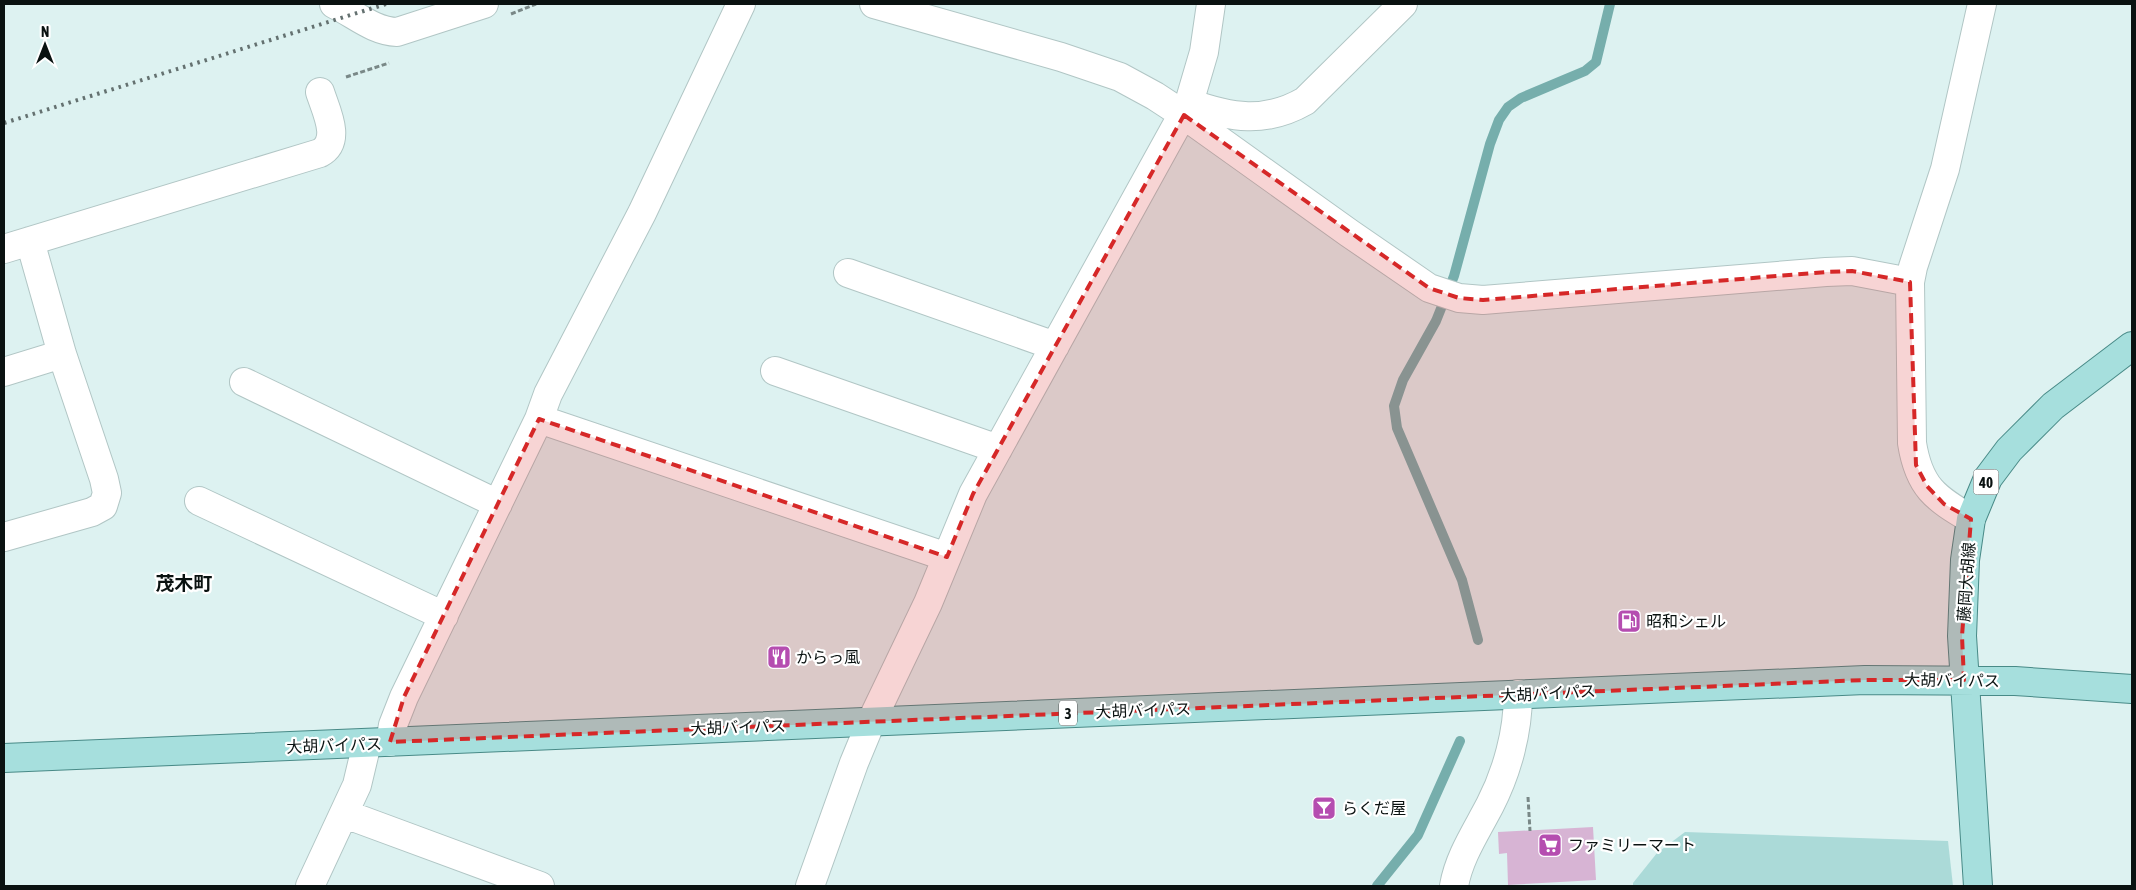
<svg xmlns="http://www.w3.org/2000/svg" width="2136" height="890" font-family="'Asap Condensed','Noto Sans JP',sans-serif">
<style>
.green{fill:#abdad8}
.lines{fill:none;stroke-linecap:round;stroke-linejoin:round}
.stream{stroke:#76aeac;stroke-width:10}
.building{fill:#d7b4d4}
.minor-casing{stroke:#b1c6c5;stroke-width:30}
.major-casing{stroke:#488a87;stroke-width:30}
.path{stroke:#798887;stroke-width:3;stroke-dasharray:5 2.5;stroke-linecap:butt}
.minor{stroke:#fff;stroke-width:28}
.major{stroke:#a6dfdd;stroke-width:28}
.rail{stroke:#647170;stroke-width:4;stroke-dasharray:2.5 5;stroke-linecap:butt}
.marked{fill:#d62828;fill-opacity:0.2;stroke:#d62828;stroke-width:4;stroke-dasharray:10 6;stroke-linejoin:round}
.labels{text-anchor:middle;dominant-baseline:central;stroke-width:4.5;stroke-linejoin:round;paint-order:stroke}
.shield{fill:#fff;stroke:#545958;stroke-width:1}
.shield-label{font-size:15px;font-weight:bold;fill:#0a1211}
.street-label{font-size:16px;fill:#0a1211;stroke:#fff}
.poi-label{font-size:16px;fill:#0a1211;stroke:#fff;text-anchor:start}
.quarter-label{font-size:19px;font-weight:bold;fill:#0a1211;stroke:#fff}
</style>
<rect width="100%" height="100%" fill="#ddf2f1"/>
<path class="green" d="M1685,832l263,9 5,45h-320v-3l24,-30z"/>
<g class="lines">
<path class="stream" d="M1478,640l-16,-60 -65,-152 -3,-22 9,-26 33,-59 18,-45 36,-132 9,-24 9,-13 13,-9 64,-27 11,-9 14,-58
M1377,886l41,-51 42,-94"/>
</g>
<path class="building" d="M1593,827l3,53 -88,5 -1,-32 -8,1 -1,-22z"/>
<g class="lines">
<g class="minor-casing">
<path id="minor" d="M334,4c21,10 39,27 63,28l87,-28
M874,4l187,53 59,20 35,19 29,19 165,118 80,55 30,10 24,2 343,-28 26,-1 58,11
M1189,103c42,15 76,21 116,-2l98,-97
M4,249l316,-96c22,-12 6,-42 0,-61
M848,273l207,73
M775,371l223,78
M4,372l58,-18
M244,382l254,122
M539,419l408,138
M199,501l245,115
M1971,519c-36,-21 -52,-32 -59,-76l-2,-161 3,-15 32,-98 37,-165
M4,537l88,-25 11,-6 4,-13 -3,-14 -42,-125 -32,-113
M390,742l3,-17 11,-28 135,-278 9,-25 94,-181 99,-209
M345,814l195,72
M310,886l47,-101 10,-42
M810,886l44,-123 17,-41 57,-119 45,-109 216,-391 15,-51 7,-48
M1454,886c5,-29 22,-54 36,-81 17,-33 28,-73 28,-111"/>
</g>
<g class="major-casing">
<path id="major" d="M4,758l1861,-78 150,1 117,8
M1978,886l-16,-250 3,-76 6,-41 17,-41 21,-28 44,-44 79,-60"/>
</g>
<path class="path" d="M511,14l25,-10
M346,77l43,-14
M1528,797l2,34"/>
<use href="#minor" class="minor"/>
<use href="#major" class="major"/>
<path class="rail" d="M4,123l382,-119"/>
</g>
<path class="marked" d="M1184,115l245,173 30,10 24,2 343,-28 26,-1 58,11 6,183 11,21 17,18 27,15 -9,117 2,44h-99l-1475,62 14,-45 135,-278 408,138 26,-63z"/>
<defs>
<g id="fuel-square" transform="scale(1.25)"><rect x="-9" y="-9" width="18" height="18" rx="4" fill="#b54db0" stroke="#fff"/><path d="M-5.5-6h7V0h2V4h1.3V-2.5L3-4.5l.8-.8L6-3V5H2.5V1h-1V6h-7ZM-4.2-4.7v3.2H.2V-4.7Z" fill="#fff"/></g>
<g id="restaurant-square" transform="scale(1.25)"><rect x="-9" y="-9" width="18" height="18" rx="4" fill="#b54db0" stroke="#fff"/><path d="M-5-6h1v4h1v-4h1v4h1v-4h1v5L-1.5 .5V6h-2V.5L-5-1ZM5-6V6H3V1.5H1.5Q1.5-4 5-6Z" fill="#fff"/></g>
<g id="bar-square" transform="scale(1.25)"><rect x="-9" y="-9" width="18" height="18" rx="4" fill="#b54db0" stroke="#fff"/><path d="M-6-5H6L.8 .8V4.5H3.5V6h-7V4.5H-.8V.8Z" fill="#fff"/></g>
<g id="supermarket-square" transform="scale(1.25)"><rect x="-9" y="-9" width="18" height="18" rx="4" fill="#b54db0" stroke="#fff"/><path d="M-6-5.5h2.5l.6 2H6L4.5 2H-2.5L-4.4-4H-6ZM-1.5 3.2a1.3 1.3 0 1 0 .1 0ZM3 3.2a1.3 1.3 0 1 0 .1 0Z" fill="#fff"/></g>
</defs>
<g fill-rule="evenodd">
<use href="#fuel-square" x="1629" y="621"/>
<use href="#restaurant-square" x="779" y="657"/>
<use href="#bar-square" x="1324" y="808"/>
<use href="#supermarket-square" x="1550" y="845"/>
</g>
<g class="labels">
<g class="shield">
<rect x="1973.5" y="469.5" width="25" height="25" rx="4"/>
<rect x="1059" y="700.5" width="18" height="25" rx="4"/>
</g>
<g class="shield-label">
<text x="1986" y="482">40</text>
<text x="1068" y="713">3</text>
</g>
<g class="street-label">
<text transform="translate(1966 582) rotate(-86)">藤岡大胡線</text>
<text transform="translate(1952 680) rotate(1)">大胡バイパス</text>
<text transform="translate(1548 693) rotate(-3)">大胡バイパス</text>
<text transform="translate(1143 710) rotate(-2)">大胡バイパス</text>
<text transform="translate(738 727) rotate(-2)">大胡バイパス</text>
<text transform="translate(334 745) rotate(-2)">大胡バイパス</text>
</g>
<g class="poi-label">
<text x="1646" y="621">昭和シェル</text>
<text x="796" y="657">からっ風</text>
<text x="1342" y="808">らくだ屋</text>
<text x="1568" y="845">ファミリーマート</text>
</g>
<g class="quarter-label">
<text x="184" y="583">茂木町</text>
</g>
</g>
<rect width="2136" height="890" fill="none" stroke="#0a1211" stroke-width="10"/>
<g transform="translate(45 45)" stroke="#ffffff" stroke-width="4" paint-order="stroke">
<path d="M0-4L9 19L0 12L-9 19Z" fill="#0a1211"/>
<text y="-8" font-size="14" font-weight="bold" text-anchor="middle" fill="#0a1211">N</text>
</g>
</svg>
